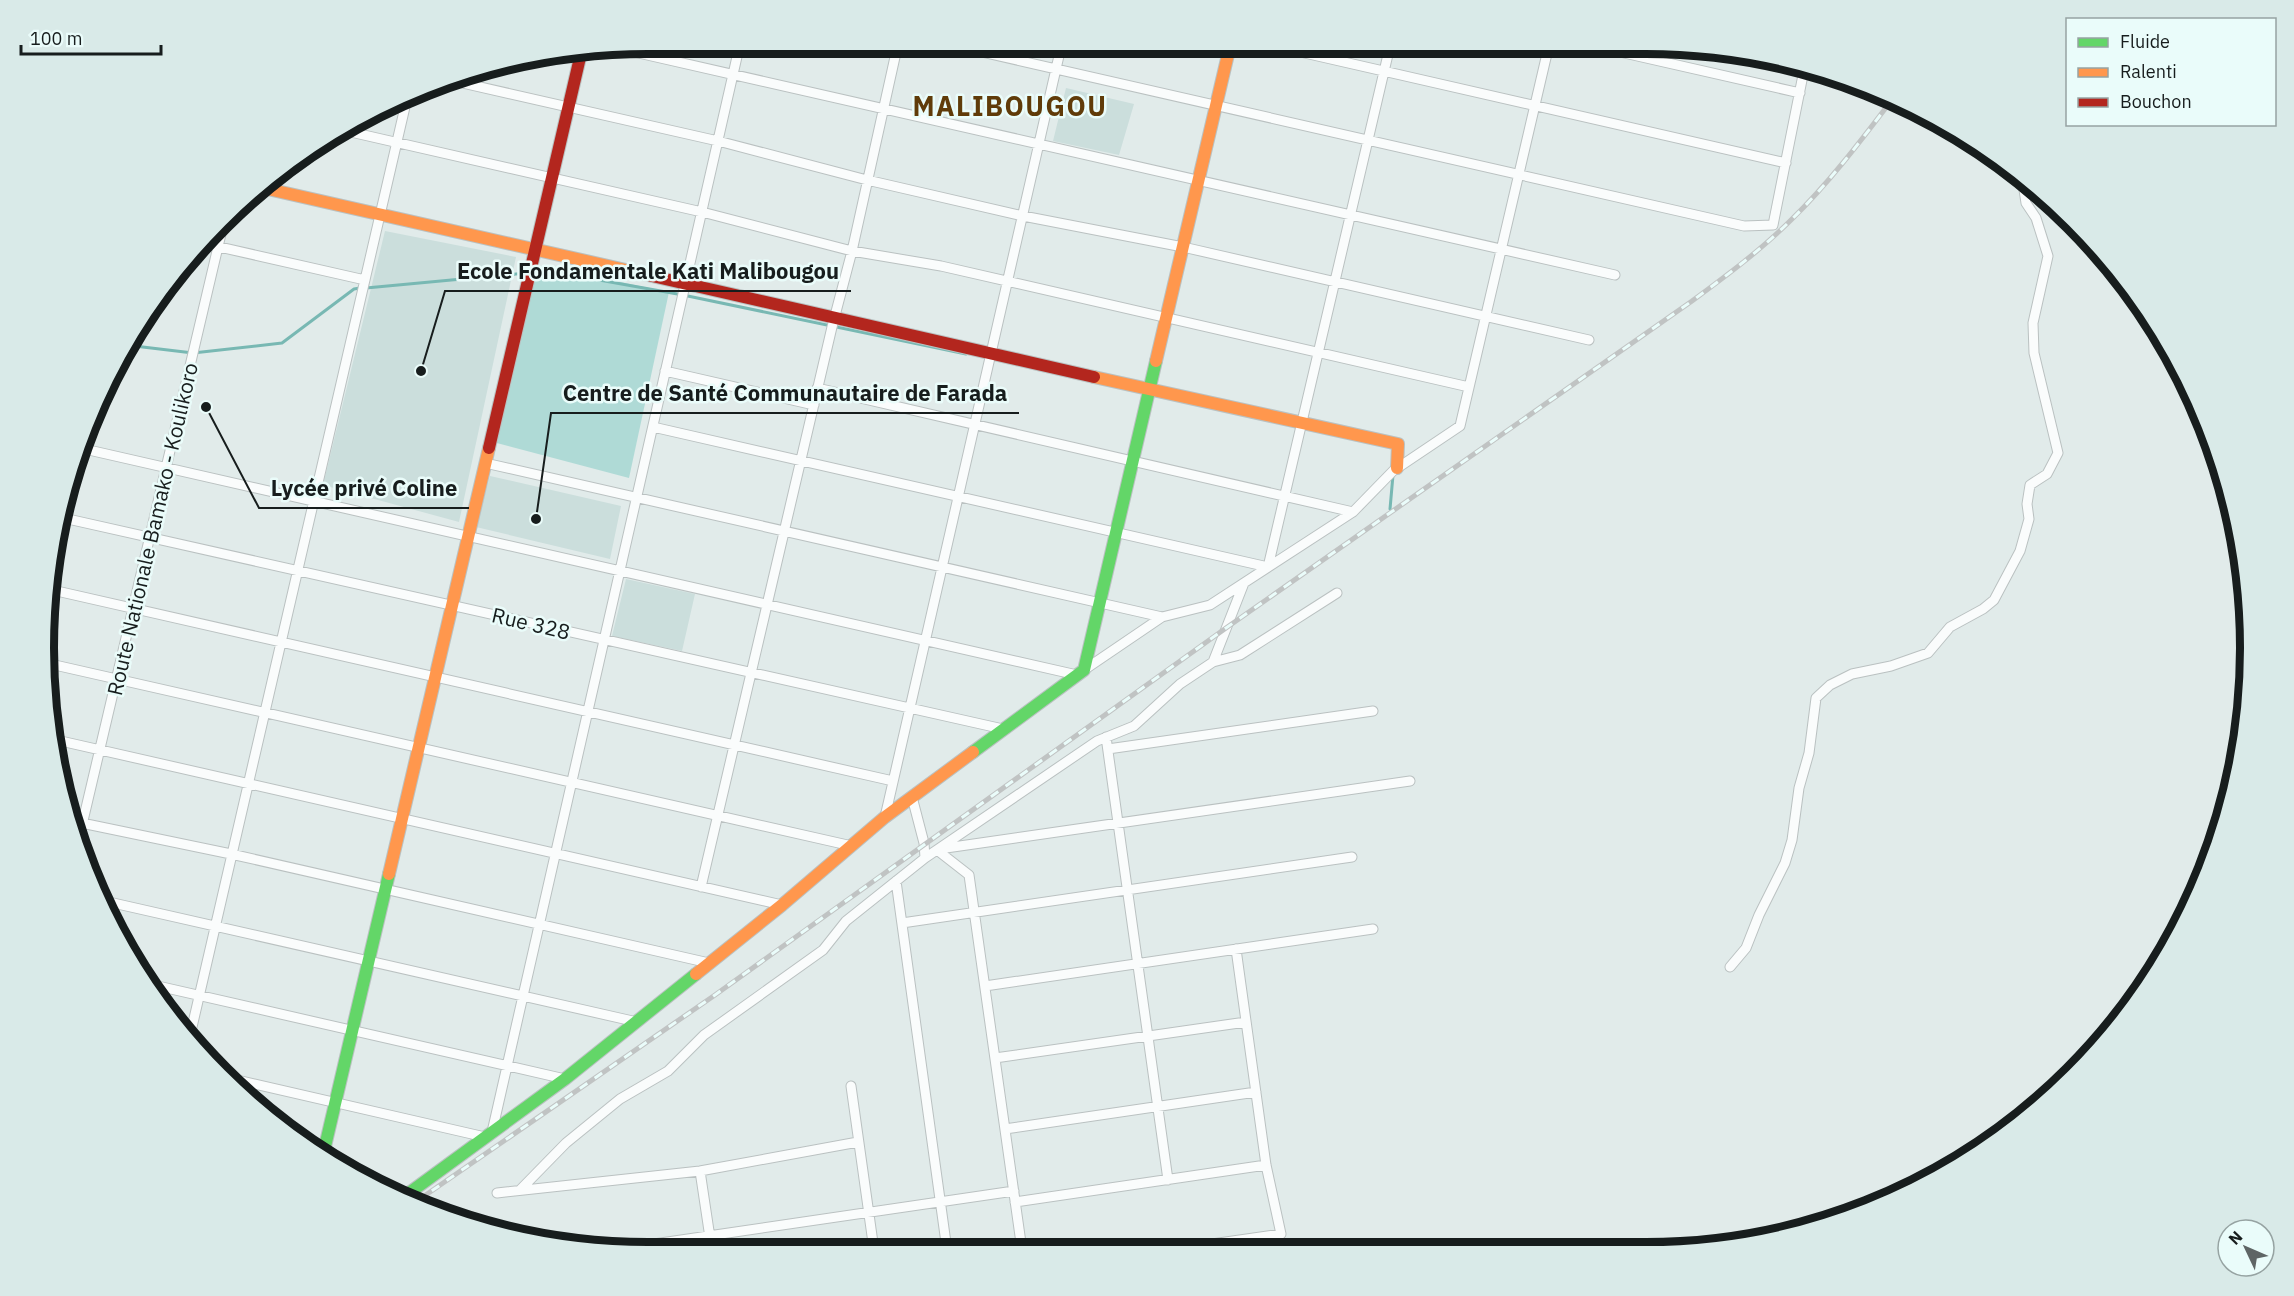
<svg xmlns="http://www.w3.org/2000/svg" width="2294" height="1296" font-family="'IBM Plex Sans',sans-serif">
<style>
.built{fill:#cbdedc}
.green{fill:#afdad6}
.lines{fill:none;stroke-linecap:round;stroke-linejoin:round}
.stream{stroke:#78b8b3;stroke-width:3}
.street-casing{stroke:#bac1c1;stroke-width:11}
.fast-casing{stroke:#bac1c1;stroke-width:14}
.slow-casing{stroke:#bac1c1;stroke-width:14}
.jam-casing{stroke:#bac1c1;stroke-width:14}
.street{stroke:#fafcfc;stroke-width:9}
.fast{stroke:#63d668;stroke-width:12}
.slow{stroke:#ff974d;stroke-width:12}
.jam{stroke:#b3261e;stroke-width:12}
.rail-casing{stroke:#c0c3c3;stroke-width:5}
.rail{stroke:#eafcfa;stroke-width:3;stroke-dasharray:9;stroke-linecap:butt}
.labels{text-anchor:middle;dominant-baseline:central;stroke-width:5;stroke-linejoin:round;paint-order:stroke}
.street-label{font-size:21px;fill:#171d1d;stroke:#eafcfa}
.district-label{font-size:27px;font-weight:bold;letter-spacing:1.5px;fill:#603b09;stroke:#eafcfa}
.rim{fill:none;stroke:#171d1d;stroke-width:8}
.leader{fill:none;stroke:#171d1d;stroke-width:2}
.callout-dot{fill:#171d1d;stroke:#eafcfa;stroke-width:2}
.callout-label{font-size:22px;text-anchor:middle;font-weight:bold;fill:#171d1d;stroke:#eafcfa;stroke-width:5;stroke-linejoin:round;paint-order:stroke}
</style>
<rect width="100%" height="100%" fill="#e1ebea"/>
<path class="built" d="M1066,88l68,16 -15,51 -66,-14z
M385,231l131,26 -57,265 -136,-37z
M490,476l131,30 -11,53 -134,-32z
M626,579l69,15 -13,57 -70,-15z"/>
<path class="green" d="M537,265l132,27 -40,186 -136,-36z"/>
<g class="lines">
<path class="stream" d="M534,273h26l123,22 283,59
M366,288l161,-15
M126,345l67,8 89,-10 72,-54 6,-1
M1390,509l3,-34"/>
<g class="street-casing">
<path id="street" d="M1589,45l211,48
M1274,46l512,117
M960,47l784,179 29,-1 32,-160
M621,49l994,226
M445,79l273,62 149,39 156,36 160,31 406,93
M342,130l360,82 150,39 89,15 528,121
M202,243l163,37
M665,371l149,34
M817,388l536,124
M653,427l615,140 122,-521
M80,448l997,227
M485,463l677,154
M59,517l944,212
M48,589l845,192
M1213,662l31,-79
M46,663l806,183
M1084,670l78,-53 48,-12 143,-93 40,-41 67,-45 89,-381
M1106,737l62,443
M52,739l730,166
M1108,749l265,-38
M912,797l12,46 1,15
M885,817l176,-770
M72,821l159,33 478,109
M78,842l147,-625
M939,849l471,-68
M937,850l32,25 53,375
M896,881l51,369
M701,887l131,-560 20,-76 45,-203
M100,900l537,122
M902,923l450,-66
M1730,967l16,-19 13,-33 26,-52 7,-23 7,-52 10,-35 7,-55 14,-13 22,-11 39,-8 37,-13 22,-26 33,-18 11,-9 26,-49 9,-32 -2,-15 3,-19 17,-11 11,-21 -24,-100 -1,-30 15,-67 -12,-38 -10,-15 -4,-26
M149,984l416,95
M985,986l388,-57
M189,1040l219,-946
M995,1058l251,-36
M224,1077l261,60
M851,1086l23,164
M1005,1129l251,-37
M492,1132l247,-1084
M700,1171l12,80
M386,1188l23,6
M520,1190l46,-47 54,-44 48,-28 36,-36 119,-85 23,-29 79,-63 172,-117 37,-15 46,-42 33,-22 27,-7 97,-62
M497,1193l203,-22 158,-29
M1015,1202l251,-37
M1177,1249l104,-15 -15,-69 -30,-216
M606,1251l408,-60"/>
</g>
<g class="fast-casing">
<path id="fast" d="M973,752l111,-82 72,-309
M323,1155l66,-281
M405,1196l160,-117 131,-105"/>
</g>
<g class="slow-casing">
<path id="slow" d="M259,187l380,86
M1156,361l74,-315
M1094,377l304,67 -1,24
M389,874l100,-426
M696,974l86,-69 103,-88 88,-65"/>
</g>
<g class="jam-casing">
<path id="jam" d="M639,273l455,104
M489,448l93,-399"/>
</g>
<use href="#street" class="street"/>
<use href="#fast" class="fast"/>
<use href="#slow" class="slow"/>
<use href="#jam" class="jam"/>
<g class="rail-casing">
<path id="rail" d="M417,1201l298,-206 511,-367 466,-327c34,-25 69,-51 99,-81 37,-36 69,-78 100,-119"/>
</g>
<use href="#rail" class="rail"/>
</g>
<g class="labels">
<g class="street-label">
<text transform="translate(152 529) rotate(-77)">Route Nationale Bamako - Koulikoro</text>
<text transform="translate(531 623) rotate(13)">Rue 328</text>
</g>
<g class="district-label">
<text x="1010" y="105">MALIBOUGOU</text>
</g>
</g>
<path d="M0 0H2294V1296H0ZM648 54H1646A594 594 0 0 1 2240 648V648A594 594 0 0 1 1646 1242H648A594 594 0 0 1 54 648V648A594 594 0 0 1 648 54Z" fill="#d9eae8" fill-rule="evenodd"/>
<path class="rim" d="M648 54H1646A594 594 0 0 1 2240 648V648A594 594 0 0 1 1646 1242H648A594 594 0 0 1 54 648V648A594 594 0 0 1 648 54Z"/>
<path class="leader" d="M421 371L445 291H851M536 519L551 413H1019M206 407L259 508H469"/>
<g class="callout-dot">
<circle cx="421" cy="371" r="6"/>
<circle cx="536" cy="519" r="6"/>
<circle cx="206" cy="407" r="6"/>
</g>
<g class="callout-label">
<text x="648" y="279">Ecole Fondamentale Kati Malibougou</text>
<text x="785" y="401">Centre de Santé Communautaire de Farada</text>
<text x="364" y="496">Lycée privé Coline</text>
</g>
<rect x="2066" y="18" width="210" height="108" fill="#eafcfa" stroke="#96a3a2" stroke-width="1.5"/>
<rect x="2078" y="38" width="30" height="9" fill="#63d668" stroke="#96a3a2" stroke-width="1.5"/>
<text x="2120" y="48" font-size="18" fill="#171d1d">Fluide</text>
<rect x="2078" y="68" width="30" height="9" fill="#ff974d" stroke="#96a3a2" stroke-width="1.5"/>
<text x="2120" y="78" font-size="18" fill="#171d1d">Ralenti</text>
<rect x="2078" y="98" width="30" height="9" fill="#b3261e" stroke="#96a3a2" stroke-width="1.5"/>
<text x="2120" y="108" font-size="18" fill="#171d1d">Bouchon</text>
<g transform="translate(2246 1248) rotate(314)"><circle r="28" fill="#eafcfa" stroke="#96a3a2" stroke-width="1.5"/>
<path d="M0-4.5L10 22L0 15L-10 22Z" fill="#5e6565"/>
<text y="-9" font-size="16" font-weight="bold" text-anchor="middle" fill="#171d1d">N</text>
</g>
<path d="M21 45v9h140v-9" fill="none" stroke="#171d1d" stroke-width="3"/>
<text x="30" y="45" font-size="18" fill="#171d1d" stroke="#eafcfa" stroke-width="4.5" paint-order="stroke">100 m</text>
</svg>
